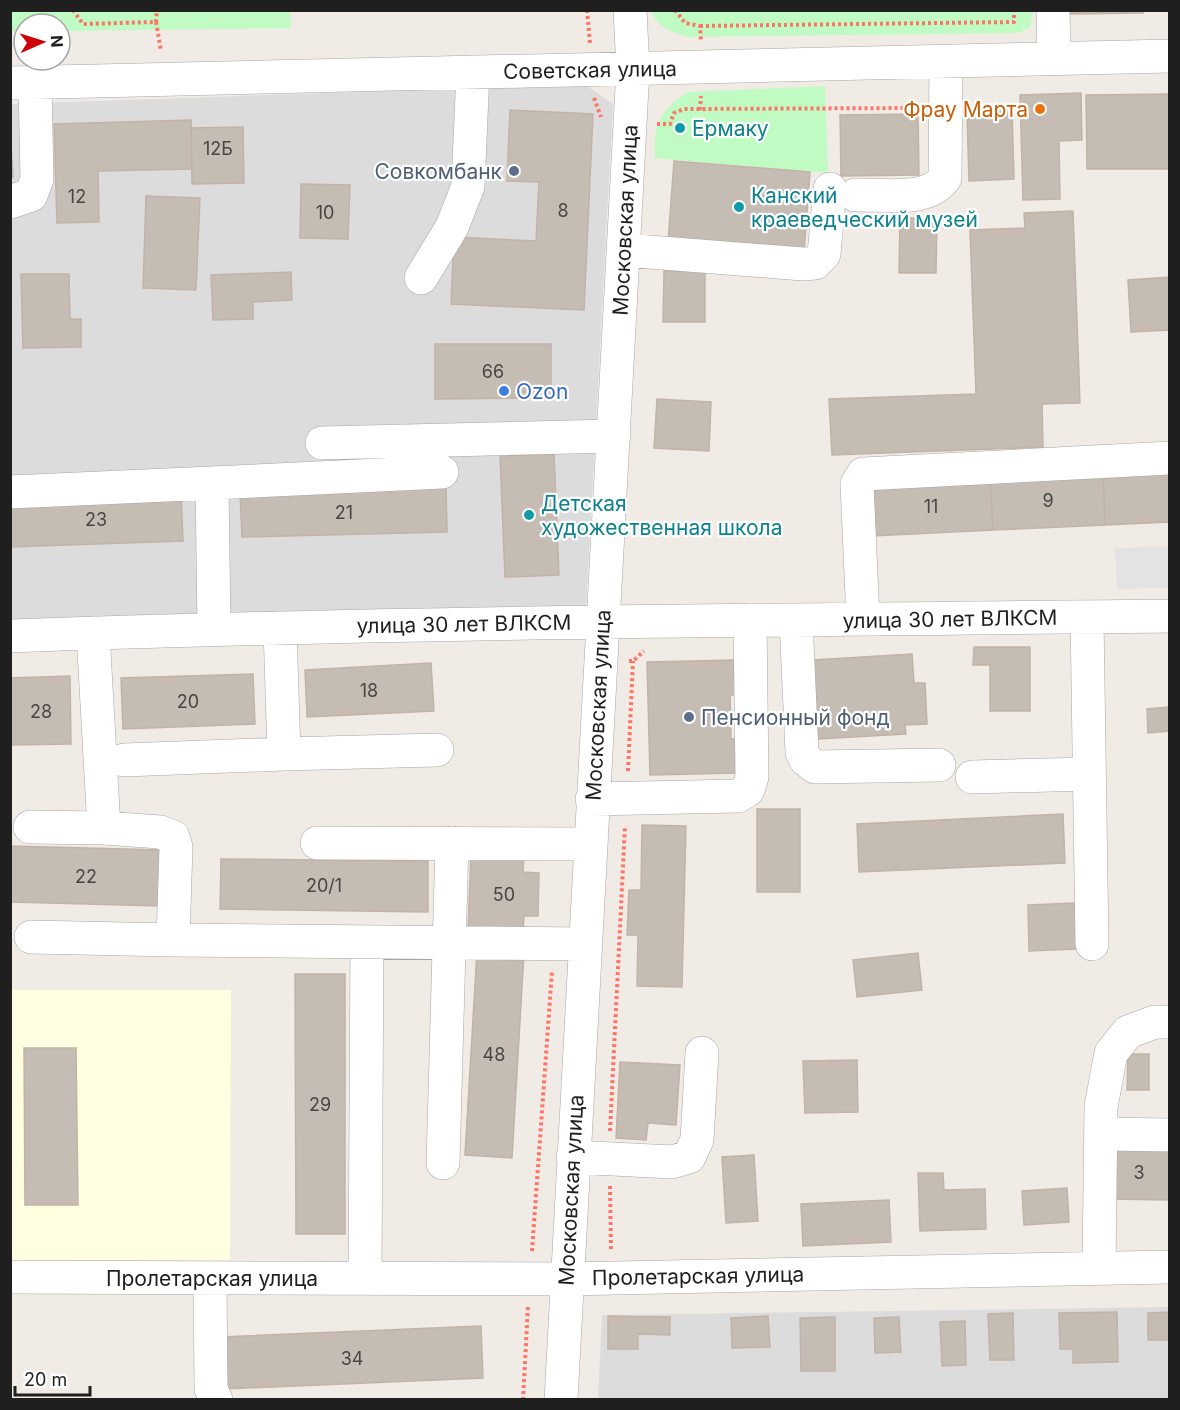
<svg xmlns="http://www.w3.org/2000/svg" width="1180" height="1410" font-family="Inter,sans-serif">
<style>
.residential{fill:#dddcdc}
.education{fill:#fffee0}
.park{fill:#c1fbc4}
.parking{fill:#e3e3e3}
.building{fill:#c5bcb4;stroke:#c3b2a7;stroke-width:1.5}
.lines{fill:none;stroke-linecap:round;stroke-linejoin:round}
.minor-casing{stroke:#a6a6a6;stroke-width:34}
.path{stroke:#fe7468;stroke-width:4;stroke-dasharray:3 3;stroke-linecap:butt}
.minor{stroke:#fff;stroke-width:33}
.food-dot{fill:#e8710a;stroke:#fff;stroke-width:2}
.culture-dot{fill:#0f9aa8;stroke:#fff;stroke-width:2}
.service-dot{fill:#5c6f8a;stroke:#fff;stroke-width:2}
.shop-dot{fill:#3f7fe0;stroke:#fff;stroke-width:2}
.labels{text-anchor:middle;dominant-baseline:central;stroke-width:4.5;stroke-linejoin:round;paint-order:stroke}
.number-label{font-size:18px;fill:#484644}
.street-label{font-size:21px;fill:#1f1f1f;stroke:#fff}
.food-label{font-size:21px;fill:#c56008;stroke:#fff;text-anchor:end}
.culture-label{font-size:21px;fill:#0d838f;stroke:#fff;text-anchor:start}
.service-label{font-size:21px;fill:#4e5e75;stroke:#fff;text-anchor:end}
.shop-label{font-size:21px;fill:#366cbe;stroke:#fff;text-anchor:start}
</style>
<rect width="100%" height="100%" fill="#f0ece5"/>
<path class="residential" d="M584,84l29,20 -27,501 -32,24 -543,16 -1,-541z
M1169,1307v92l-571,1 4,-85z"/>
<path class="education" d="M11,990h220l-1,270h-219z"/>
<path class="park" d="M10,11h280l1,17 -231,3v-7h-36v7h-13z
M1033,11l-3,16 -11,6 -330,4c-16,-4 -31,-9 -38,-26z
M825,86l3,87 -173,-15c-3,-32 6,-49 33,-66z"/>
<path class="parking" d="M1169,546v42l-52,1 -2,-41z"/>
<path class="building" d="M1070,10h73v3l-73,1z
M1081,93l1,47 -23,1 1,58 -37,1 -3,-105z
M1170,94v75h-83l-1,-74z
M510,110l83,4 -9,196 -133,-6 3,-67 82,4 3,-59 -32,-1z
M1012,111l2,68 -45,2 -2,-69z
M918,114l1,61 -78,1 -1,-61z
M191,120l1,49 -94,2 1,51 -42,1 -3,-99z
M243,127l1,56 -52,1 -1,-56z
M10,128l3,49h-3z
M674,161l136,11 -6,81 -136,-11z
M301,184l49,1 -2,54 -48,-1z
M146,196l54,2 -4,92 -53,-2z
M1073,211l7,192 -38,1 1,43 -211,8 -3,-56 147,-5 -6,-164 55,-2 -1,-15z
M900,218h37l-1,55h-37z
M664,271h41v51h-42z
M291,272l1,28 -39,2v17l-40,1 -2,-45z
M21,274h48l1,45h11v28l-58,1z
M1170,277v53l-39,2 -3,-52z
M435,344h116v54l-116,1z
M657,399l54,3 -2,49 -55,-3z
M554,454l5,121 -54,2 -5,-121z
M1170,467v55l-65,3 -2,-55z
M1103,470l2,55 -112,5 -3,-54z
M990,476l3,54 -121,6 -3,-55z
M446,487l1,45 -205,5 -2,-44z
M181,491l2,50 -173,6v-50z
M974,647h56v64h-40v-46h-17z
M912,654l2,29h11l2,41 -22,1 1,9 -88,5 -5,-79z
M736,660v35h-6l1,44h6l1,34 -88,2 -3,-113z
M431,663l3,48 -127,6 -2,-47z
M253,674l2,50 -132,5 -2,-51z
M70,676l1,68 -61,1v-67z
M1169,707l1,24 -22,2 -1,-24z
M757,809h43v83h-43z
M1063,814l2,49 -206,9 -2,-48z
M642,825l44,1 -4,161 -45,-1 1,-51h-11l2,-45h12z
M10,846l153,4 -2,56 -151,-4z
M471,853l53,2 -1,17 16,1 -1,43h-14l-1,18 -55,-2z
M221,859l207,2v51l-208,-3z
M1075,903l2,46 -48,2 -1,-46z
M477,951l47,2 -12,205 -47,-3z
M918,953l4,37 -65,7 -4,-37z
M295,974h50v260h-49z
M24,1048h52l2,157h-53z
M1128,1054h21v36h-22z
M857,1060l1,52 -53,1 -2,-52z
M620,1062l60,3 -4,60 -28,-2 -2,17 -30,-2z
M1108,1144h62v56l-63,-1z
M754,1155l4,66 -32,2 -4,-66z
M918,1173h25l1,17 41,-1 1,40 -66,2z
M1067,1188l2,34 -45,3 -2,-34z
M889,1200l2,42 -88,4 -2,-42z
M1117,1312l1,50 -45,1v-14h-13l-1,-36z
M1170,1312v28h-22v-27z
M1013,1313l1,47h-24l-2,-46z
M608,1316l62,1v18l-32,-1v15h-30z
M768,1316l2,31 -38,1 -1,-30z
M835,1317v54h-34l-1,-53z
M899,1317l2,35 -26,1 -1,-35z
M965,1321l1,44 -24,1 -2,-44z
M481,1326l2,52 -260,11 -2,-52z"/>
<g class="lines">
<g class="minor-casing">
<path id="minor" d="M1053,10l1,49
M10,83l1160,-27
M855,195c27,-1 73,8 90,-17l1,-116
M10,202l21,-7 6,-16 -2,-96
M624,250l179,14 12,-1 9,-9 6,-65
M421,278l31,-51 16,-41 5,-114
M322,443l292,-7
M212,483l230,-11
M10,492l202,-9 2,146
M1087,617l5,327
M863,619l-6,-135 6,-10 307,-16
M796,620l6,132 4,8 9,7 124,-2
M280,628l4,126 153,-4
M10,636c387,-14 773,-16 1160,-20
M124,760l160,-6
M972,777l117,-3
M592,799l146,-3 10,-6 4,-13 -2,-157
M30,827l74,1 -11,-195
M317,843l273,1
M31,937l142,3 3,-93 -3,-10 -13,-5 -56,-4
M173,940l411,4
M1101,1134l69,1
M573,1157l99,5 17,-5 8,-17 5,-87
M443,1163l9,-320
M1099,1269l2,-162 10,-54 17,-21 27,-10h15
M10,1277l556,2 604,-12
M210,1278l1,111 5,11
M365,1278l2,-335
M561,1400l72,-1331 -3,-59"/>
</g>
<path class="path" d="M73,10l10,14 73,-2 1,-12
M587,10l3,33
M675,10l10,13 15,3 1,14
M156,22l5,29
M700,26l314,-4v-12
M594,98l7,19
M700,110l1,-14
M657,124h13l4,-11 10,-4 233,-1
M629,661h4l11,-10
M628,771l5,-110
M610,1131l15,-305
M610,1186l1,65
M532,1251l20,-280
M523,1400l5,-94"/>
<use href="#minor" class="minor"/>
</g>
<circle class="food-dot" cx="1040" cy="109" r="6"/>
<g class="culture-dot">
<circle cx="680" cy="128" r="6"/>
<circle cx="739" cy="207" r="6"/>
<circle cx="529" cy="515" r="6"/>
</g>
<g class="service-dot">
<circle cx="514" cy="171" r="6"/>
<circle cx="689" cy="717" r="6"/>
</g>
<circle class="shop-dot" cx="504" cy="391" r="6"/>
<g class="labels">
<g class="number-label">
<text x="218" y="148">12Б</text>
<text x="77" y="196">12</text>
<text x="563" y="210">8</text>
<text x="325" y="212">10</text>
<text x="493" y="371">66</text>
<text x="1048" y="500">9</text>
<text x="931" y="506">11</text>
<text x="344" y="512">21</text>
<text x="96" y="519">23</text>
<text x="369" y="690">18</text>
<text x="188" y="701">20</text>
<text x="41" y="711">28</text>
<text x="86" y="876">22</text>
<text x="324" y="885">20/1</text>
<text x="504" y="894">50</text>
<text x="494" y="1054">48</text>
<text x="320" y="1104">29</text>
<text x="1139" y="1172">3</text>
<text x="352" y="1358">34</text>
</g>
<g class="street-label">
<text transform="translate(590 70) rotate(-1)">Советская улица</text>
<text transform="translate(625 220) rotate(-87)">Московская улица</text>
<text transform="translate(950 619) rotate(-1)">улица 30 лет ВЛКСМ</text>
<text transform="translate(464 624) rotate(-1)">улица 30 лет ВЛКСМ</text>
<text transform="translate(598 705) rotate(-87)">Московская улица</text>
<text transform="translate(571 1190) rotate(-87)">Московская улица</text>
<text transform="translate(698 1276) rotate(-1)">Пролетарская улица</text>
<text x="212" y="1278">Пролетарская улица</text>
</g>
<g class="food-label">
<text x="1028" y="109">Фрау Марта</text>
</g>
<g class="culture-label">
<text x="692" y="128">Ермаку</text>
<text x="751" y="195">Канский<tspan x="751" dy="24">краеведческий музей</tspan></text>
<text x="541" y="503">Детская<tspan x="541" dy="24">художественная школа</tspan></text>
</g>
<g class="service-label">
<text x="502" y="171">Совкомбанк</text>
<text x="701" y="717" text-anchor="start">Пенсионный фонд</text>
</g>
<g class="shop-label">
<text x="516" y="391">Ozon</text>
</g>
</g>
<rect width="1180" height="1410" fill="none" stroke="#1f1f1f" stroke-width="24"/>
<g transform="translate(42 42) rotate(87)"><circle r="28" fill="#ffffff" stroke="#a5a5a5" stroke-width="1.5"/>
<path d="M0-4.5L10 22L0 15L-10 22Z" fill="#cf0006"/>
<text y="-9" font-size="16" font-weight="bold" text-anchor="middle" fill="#1f1f1f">N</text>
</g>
<path d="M15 1386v9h75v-9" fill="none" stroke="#1f1f1f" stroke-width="3"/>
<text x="24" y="1386" font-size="18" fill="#1f1f1f" stroke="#ffffff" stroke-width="4.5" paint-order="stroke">20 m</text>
</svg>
